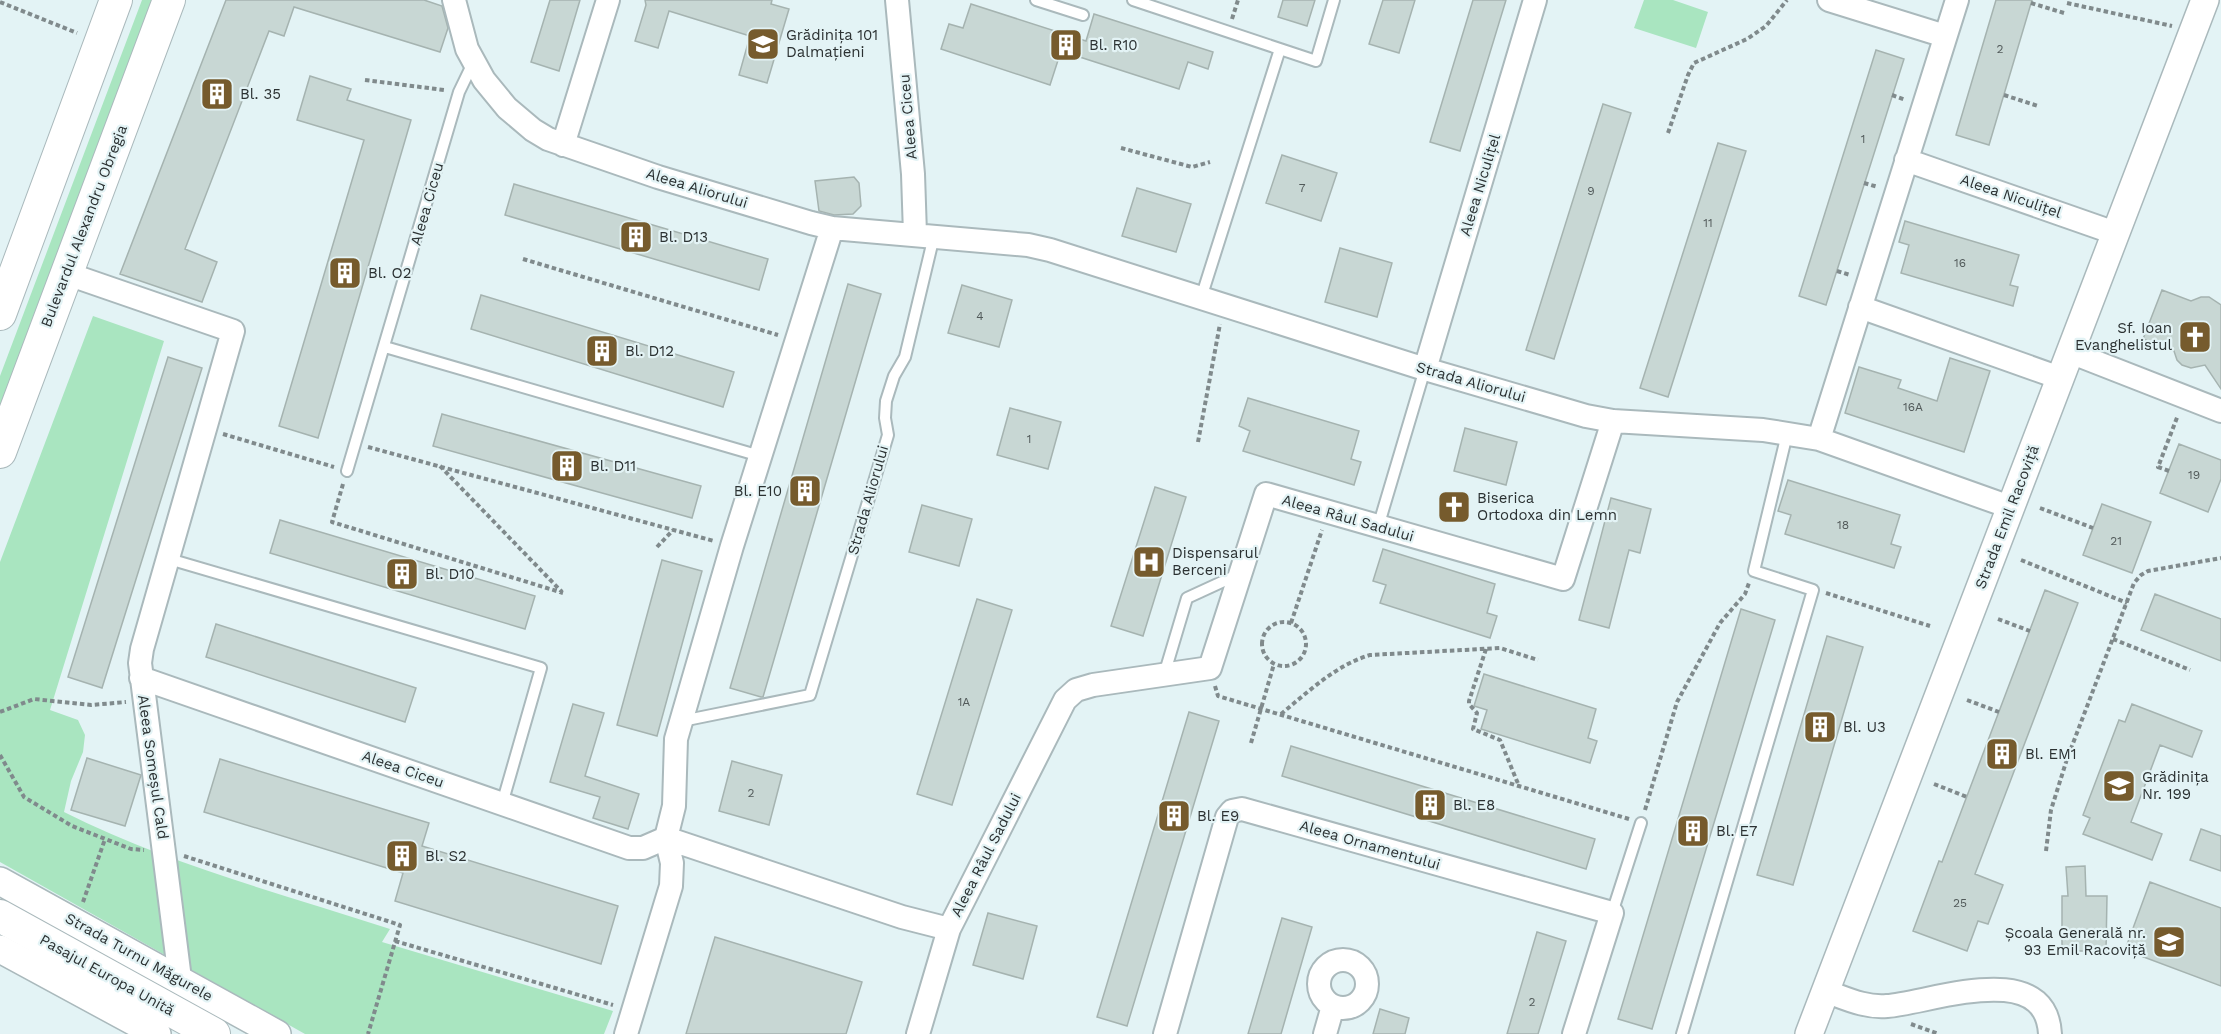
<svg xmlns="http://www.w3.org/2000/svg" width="2221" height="1034" font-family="'Work Sans',sans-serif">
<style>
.green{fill:#a9e5c0}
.building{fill:#c8d7d4;stroke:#a5b3b0;stroke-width:1.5}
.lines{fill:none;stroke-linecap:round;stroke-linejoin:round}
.service-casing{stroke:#aab9bc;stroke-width:14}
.minor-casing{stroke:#aab9bc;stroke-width:26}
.tertiary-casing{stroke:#aab9bc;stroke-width:30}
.secondary-casing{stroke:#aab9bc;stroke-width:34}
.path{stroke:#808a8c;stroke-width:4;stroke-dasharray:4.5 3;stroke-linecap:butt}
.service{stroke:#fff;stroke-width:10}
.minor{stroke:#fff;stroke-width:22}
.tertiary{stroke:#fff;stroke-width:27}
.secondary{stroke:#fff;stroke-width:32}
.labels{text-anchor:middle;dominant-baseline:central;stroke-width:4.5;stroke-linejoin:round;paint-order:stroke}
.number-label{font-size:12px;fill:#525a5a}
.poi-label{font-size:15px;fill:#2b3132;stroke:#e3f3f5;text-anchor:start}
.street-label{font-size:15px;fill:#2b3132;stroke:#e3f3f5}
</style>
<rect width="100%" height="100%" fill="#e3f3f5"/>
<path class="green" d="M142,0h14l-156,411v-35z
M1644,0h29l35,12 -12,36 -62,-20z
M93,316l71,25 -114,369 28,10 7,15 -2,17 -12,29 -7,31c103,52 216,81 326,117l-8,13 231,69 -9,23h-299l-305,-172v-300z"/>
<path class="building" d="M226,0h198l18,6 6,22 -8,24 -146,-45 -10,29 -15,-5 -84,218 32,13 -15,40 -82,-28z
M550,0h30l-21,71 -28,-9z
M645,0h127l-1,4 18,5 -22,74 -28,-8 11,-39 -81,-25 -11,37 -23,-7 11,-36z
M1283,0h32l-8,26 -29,-9z
M1383,0h32l-16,53 -30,-9z
M1473,0h33l-46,151 -30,-9z
M1996,0h36l-43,145 -33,-10z
M971,4l115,37 8,-27 119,38 -5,17 -20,-7 -9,27 -118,-38 -11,34 -109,-36 8,-25 14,4z
M1876,50l28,9 -78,246 -27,-9z
M310,76l41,13 -4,11 64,20 -93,318 -39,-12 85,-286 -67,-20z
M1603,104l28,9 -77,246 -28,-9z
M1718,143l28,8 -78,246 -28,-9z
M1282,155l55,18 -16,48 -55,-18z
M854,177l5,6 2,23 -8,8 -19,1 -15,-4 -4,-30z
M514,184l254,75 -9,31 -254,-75z
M1137,188l54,16 -15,48 -54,-16z
M1905,221l114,34 -9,30 8,2 -5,19 -112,-33 8,-28 -10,-3z
M1340,248l52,15 -15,54 -52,-15z
M848,284l33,10 -118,403h-2l-31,-9z
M962,285l50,15 -13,47 -51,-14z
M2162,290l29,11 10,-4h8l12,8v84l-16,-24 -14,3 -9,-3 -5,-5 -3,-9 -31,-12z
M481,295l253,77 -11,35 -252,-78z
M168,357l34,11 -100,320 -34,-11z
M1950,358l40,13 -26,81 -119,-39 14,-46 42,13 -3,8 39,13z
M1248,398l111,33 -8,28 10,3 -7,23 -111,-34 7,-20 -11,-5z
M1010,408l51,14 -13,47 -51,-14z
M442,414l259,72 -9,32 -259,-72z
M1465,428l52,14 -11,43 -52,-14z
M2179,444l42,16v19l-13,33 -48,-19z
M1788,480l112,35 -9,29 10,3 -7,21 -109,-34 6,-19 -13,-4z
M1155,487l31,10 -43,139 -32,-10z
M1611,498l40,11 -11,44 -11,-3 -20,78 -30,-8z
M2102,504l49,18 -19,51 -49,-18z
M922,505l50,14 -13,47 -50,-14z
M280,520l255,76 -10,33 -255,-76z
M1383,549l112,35 -8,29 10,3 -7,22 -110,-35 6,-18 -13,-4z
M662,560l40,11 -45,165 -40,-11z
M2045,590l33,13 -103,271 28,11 -15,39 -10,-3 -11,30 -54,-20 26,-70 3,1z
M2155,594l66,25v42l-80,-31z
M977,599l35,11 -60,195 -35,-11z
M1741,609l34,11 -123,409 -34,-10z
M216,624l200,64 -11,34 -199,-65z
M1827,636l36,11 -70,238 -36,-10z
M1484,674l112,35 -8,29 9,3 -7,22 -109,-34 6,-19 -13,-4z
M573,704l31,9 -19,63 54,18 -11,35 -35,-11 7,-21 -50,-15z
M2132,704l70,27 -10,26 -32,-12 -29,77 31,12 -10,26 -69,-26 7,-16 -7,-3 36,-95 6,2z
M1189,712l30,9 -92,305 -30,-9z
M1291,746l304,93 -9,30 -304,-93z
M87,758l54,17 -16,51 -54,-16z
M220,759l209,64 -7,23 196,60 -17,58 -206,-63 8,-28 -199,-61z
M732,761l50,14 -13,50 -50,-14z
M2201,829l20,7v35l-31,-11z
M2085,866l1,30h21l-1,55h-44v-55h6l-2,-29z
M2150,882l71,26v78l-96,-36z
M988,913l49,13 -14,53 -50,-14z
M1282,918l30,9 -31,107h-33z
M1537,932l29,9 -28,93h-31z
M715,937l147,45 -16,52h-160z
M1380,1009l29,9 -4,16h-32z"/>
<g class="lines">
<g class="service-casing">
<path id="service" d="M1036,0l47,15
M1133,0l183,61 18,-61
M1201,298l79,-249
M385,347l375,109
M347,471l112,-379 14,-29
M1378,527l47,-158
M169,559l372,109 -39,136
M1164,675l23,-77 50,-23
M682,721l128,-26 78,-260 -3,-17 1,-17 8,-25 11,-19 29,-121
M1612,913l29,-90
M1682,1034l131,-444 -59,-19 33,-137"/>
</g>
<g class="minor-casing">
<path id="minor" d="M454,0l13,49 17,31 23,28 26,22 15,9 110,38 153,46 21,5 196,17 22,5 375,119 161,47 27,5 150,9 56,9 191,68
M897,0l16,174 2,60
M1829,0l116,36
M563,145l45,-145
M1906,160l209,73
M65,273l168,58 -91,318 -2,14 40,316
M1860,307l200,71
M2070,352l151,59
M1425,369l110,-369
M1819,439l138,-439
M141,678l488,170h14l23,-10
M666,838l236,79 47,12
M1319 984a24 24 0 1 1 48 0a24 24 0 1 1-48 0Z
M1825,991c20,7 40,17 62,15 43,-3 159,-49 163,28
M626,1034l45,-148 1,-23 -6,-25 8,-32 2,-67 56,-193 100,-318
M918,1034l31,-105 116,-229 11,-10 17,-5 117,-17 56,-174 297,85 50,-158
M1165,1034l62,-217 5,-6 10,-2 370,104 -38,121
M1325,1034l8,-28"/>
</g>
<g class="tertiary-casing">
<path id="tertiary" d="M0,881l277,153
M0,949l157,85
M1809,1034l396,-1034"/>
</g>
<g class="secondary-casing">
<path id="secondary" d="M0,314l116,-314
M0,452l169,-452
M0,916l214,118"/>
</g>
<path class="path" d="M0,2l77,31
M2031,3l33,10
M2067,3l105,23
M1232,19l6,-19
M365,80l79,10
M1892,95l14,5
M2004,95l34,11
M1668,133l20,-58 6,-12 53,-24 19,-13 21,-26
M1121,148l71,19 18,-5
M1864,183l14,4
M523,259l255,76
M1837,271l13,4
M223,434l111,33
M1198,442l22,-118
M368,447l346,94
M440,466l122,126
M2169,471l-11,-4 20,-52
M343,484l-11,38 231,71
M2040,508l53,20
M657,547l16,-17
M2021,560l106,43
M1826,593l104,33
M1998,619l32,12
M1262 644a22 22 0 1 1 44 0a22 22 0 1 1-44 0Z
M1291,623l31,-93
M2113,639l77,31
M1486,649l-17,52v3l8,9 -4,16 27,11 19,46
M1215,686l3,10 411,123
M1967,700l32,12
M0,712l34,-13 57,6 35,-3
M1281,714c27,-22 55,-49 89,-59l130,-7 38,12
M1251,743l23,-79
M0,755l24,42 48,29 59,23 13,1
M1934,784l33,13
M1645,810l32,-108 43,-79 25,-29 4,-11
M2046,851l5,-41 16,-51 67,-176 7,-8 7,-4 73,-13
M184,856l216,69 -32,109
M83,902l22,-63
M395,941l218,64
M1911,1024l28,10"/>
<use href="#service" class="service"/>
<use href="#minor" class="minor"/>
<use href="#tertiary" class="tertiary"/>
<use href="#secondary" class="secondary"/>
</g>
<defs>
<g id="school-square" transform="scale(1.725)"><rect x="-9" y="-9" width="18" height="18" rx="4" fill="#765b2d" stroke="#e3f3f5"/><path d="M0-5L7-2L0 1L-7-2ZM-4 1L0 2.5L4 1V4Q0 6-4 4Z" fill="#fff"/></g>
<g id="building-square" transform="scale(1.725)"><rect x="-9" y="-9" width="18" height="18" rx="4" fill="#765b2d" stroke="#e3f3f5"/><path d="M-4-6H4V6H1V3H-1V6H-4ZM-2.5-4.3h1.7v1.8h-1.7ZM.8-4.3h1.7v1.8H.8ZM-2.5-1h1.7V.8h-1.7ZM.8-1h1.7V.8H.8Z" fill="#fff"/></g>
<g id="church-square" transform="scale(1.725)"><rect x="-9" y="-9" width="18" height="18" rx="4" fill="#765b2d" stroke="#e3f3f5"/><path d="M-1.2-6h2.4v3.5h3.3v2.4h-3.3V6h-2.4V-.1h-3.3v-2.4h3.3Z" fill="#fff"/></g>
<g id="hospital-square" transform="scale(1.725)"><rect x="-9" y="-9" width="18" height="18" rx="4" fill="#765b2d" stroke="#e3f3f5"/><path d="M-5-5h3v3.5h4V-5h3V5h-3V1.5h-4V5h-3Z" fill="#fff"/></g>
</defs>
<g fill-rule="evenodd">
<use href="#school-square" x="763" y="44"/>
<use href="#building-square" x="1066" y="45"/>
<use href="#building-square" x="217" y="94"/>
<use href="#building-square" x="636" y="237"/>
<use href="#building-square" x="345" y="273"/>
<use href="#church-square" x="2195" y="337"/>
<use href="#building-square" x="602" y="351"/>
<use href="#building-square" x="567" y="466"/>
<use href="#building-square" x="805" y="491"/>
<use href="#church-square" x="1454" y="507"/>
<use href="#hospital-square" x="1149" y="562"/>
<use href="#building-square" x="402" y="574"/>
<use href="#building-square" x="1820" y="727"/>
<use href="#building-square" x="2002" y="754"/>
<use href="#school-square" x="2119" y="786"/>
<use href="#building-square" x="1430" y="805"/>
<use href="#building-square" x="1174" y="816"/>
<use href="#building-square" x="1693" y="831"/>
<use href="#building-square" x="402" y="856"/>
<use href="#school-square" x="2169" y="942"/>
</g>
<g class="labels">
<g class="number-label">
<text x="2000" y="49">2</text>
<text x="1863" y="139">1</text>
<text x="1302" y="188">7</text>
<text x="1591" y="191">9</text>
<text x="1708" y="223">11</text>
<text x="1960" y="263">16</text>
<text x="980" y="316">4</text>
<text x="1913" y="407">16A</text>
<text x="1029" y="439">1</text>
<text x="2194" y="475">19</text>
<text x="1843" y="525">18</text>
<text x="2116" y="541">21</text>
<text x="964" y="702">1A</text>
<text x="751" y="793">2</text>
<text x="1960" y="903">25</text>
<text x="1532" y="1002">2</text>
</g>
<g class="poi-label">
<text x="786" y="35">Grădinița 101<tspan x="786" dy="17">Dalmațieni</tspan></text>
<text x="1089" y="45">Bl. R10</text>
<text x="240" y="94">Bl. 35</text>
<text x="659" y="237">Bl. D13</text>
<text x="368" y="273">Bl. O2</text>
<text x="2172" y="328" text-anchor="end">Sf. Ioan<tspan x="2172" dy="17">Evanghelistul</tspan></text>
<text x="625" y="351">Bl. D12</text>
<text x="590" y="466">Bl. D11</text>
<text x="782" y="491" text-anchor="end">Bl. E10</text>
<text x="1477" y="498">Biserica<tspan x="1477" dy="17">Ortodoxa din Lemn</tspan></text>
<text x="1172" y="553">Dispensarul<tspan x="1172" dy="17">Berceni</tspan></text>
<text x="425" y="574">Bl. D10</text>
<text x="1843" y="727">Bl. U3</text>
<text x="2025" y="754">Bl. EM1</text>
<text x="2142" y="777">Grădinița<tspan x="2142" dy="17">Nr. 199</tspan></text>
<text x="1453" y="805">Bl. E8</text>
<text x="1197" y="816">Bl. E9</text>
<text x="1716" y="831">Bl. E7</text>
<text x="425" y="856">Bl. S2</text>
<text x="2146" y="933" text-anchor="end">Școala Generală nr.<tspan x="2146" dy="17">93 Emil Racoviță</tspan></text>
</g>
<g class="street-label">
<text transform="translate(908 117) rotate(-95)">Aleea Ciceu</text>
<text transform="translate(1480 185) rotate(-73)">Aleea Niculițel</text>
<text transform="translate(697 188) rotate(17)">Aleea Aliorului</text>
<text transform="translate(2011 196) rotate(19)">Aleea Niculițel</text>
<text transform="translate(427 204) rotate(-74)">Aleea Ciceu</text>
<text transform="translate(84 226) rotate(-69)">Bulevardul Alexandru Obregia</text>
<text transform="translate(1471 382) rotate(16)">Strada Aliorului</text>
<text transform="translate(868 500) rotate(-74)">Strada Aliorului</text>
<text transform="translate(2007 517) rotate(-69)">Strada Emil Racoviță</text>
<text transform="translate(1348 518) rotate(16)">Aleea Râul Sadului</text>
<text transform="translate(153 767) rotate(82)">Aleea Someșul Cald</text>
<text transform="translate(403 769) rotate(19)">Aleea Ciceu</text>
<text transform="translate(1370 845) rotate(16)">Aleea Ornamentului</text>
<text transform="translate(986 855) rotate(-63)">Aleea Râul Sadului</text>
<text transform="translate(139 957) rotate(29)">Strada Turnu Măgurele</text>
<text transform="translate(107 975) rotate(29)">Pasajul Europa Unită</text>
</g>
</g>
</svg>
